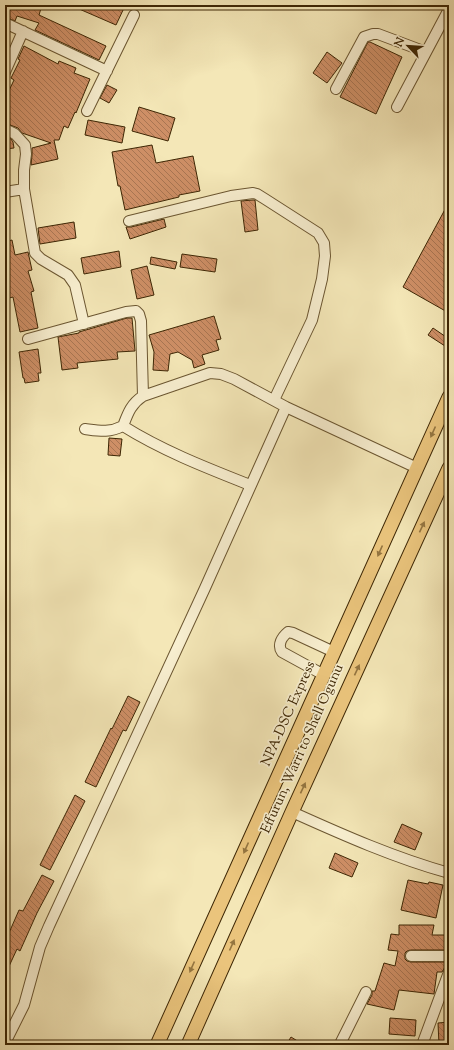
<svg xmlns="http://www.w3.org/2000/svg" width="454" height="1050" font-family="'Sorts Mill Goudy',serif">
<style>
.building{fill:url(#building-back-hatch);stroke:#3d2604}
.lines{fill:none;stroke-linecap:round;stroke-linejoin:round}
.minor-casing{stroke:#6b5631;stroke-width:12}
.major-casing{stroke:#3d2604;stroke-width:15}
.minor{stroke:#f8efd0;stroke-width:10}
.major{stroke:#eac47c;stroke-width:13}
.oneway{fill:#947540}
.labels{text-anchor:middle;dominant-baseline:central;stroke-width:3.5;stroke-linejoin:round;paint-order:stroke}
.street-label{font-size:14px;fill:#3d2604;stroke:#f8efd0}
</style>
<defs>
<pattern id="building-back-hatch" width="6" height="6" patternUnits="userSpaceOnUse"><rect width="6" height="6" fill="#ce8f66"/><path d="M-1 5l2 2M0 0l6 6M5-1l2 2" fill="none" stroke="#a87552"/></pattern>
</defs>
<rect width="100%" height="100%" fill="#f4e7b7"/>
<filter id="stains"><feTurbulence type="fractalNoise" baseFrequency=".005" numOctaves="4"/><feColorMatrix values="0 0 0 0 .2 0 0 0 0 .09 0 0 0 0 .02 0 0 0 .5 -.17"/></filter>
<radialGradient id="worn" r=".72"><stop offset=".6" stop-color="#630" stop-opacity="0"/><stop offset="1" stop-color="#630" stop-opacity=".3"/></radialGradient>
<path class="building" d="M5,5h37l-3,10 67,31 -7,14 -64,-30 4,-7 -22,-7 -2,5 -10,-4z
M70,5h46l8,3 -8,17z
M368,42h2l32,15 -26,57 -36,-17z
M24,46l34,18 1,-3 17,7 -2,5 16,6 -14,34 -1,-1 -7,16 -4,-2 -5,14h-5l4,19 -27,6 1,-10v-7l19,-5 -29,-10 -4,-5 -13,-5v-24l9,-19 -3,-2 9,-18 -2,-1z
M327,52l15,11 -15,20 -14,-10z
M107,85l10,5 -8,13 -9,-5z
M139,107l36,11 -7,23 -36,-10z
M88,120l37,7 -3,16 -37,-8z
M5,136l6,3 2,3 1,6 -9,1z
M152,145l4,18 37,-7 7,35 -21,4v2l-54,13 -5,-24h-2l-6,-34z
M253,200h2l3,30 -13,2 -4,-31z
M449,202v111l-46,-26z
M164,219l2,8 -36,12 -4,-12h5z
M74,222l2,16 -36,6 -2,-16z
M12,240l3,15 13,-3 4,18 -4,1 6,20 -3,1 7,36 -18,4 -7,-35 -8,2v-57z
M119,251l2,16 -37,7 -3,-16z
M182,254l35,5 -2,13 -35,-5z
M151,257l26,5 -2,7 -25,-5z
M147,266l7,29 -17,4 -6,-29z
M214,316l7,23 -5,1 3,10 -17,5 3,9 -11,4 -2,-8 -14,-8 -8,2 -2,17 -15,-1 1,-18 -5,-17z
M127,318h5l3,33 -18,1 1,7 -41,4 1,5 -16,2 -4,-33 21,-4v-1z
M433,328l16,11 -4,7 -17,-11z
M38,349l3,24h-3l1,8 -14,2 -1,-5h-1l-4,-26z
M109,438l13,1 -2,17 -12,-1z
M128,696l12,6 -14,29 -3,-1 -27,57 -11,-5 26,-54 1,1z
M75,795l10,6 -35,69 -10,-5z
M402,824l20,9 -7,17 -21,-8z
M335,853l23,10 -6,14 -23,-9z
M42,875l12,6 -17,32 -17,38 -3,-2 -12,26v-33l14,-32 4,1z
M408,880l20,4 1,-2 14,3 -7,33 -35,-8z
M399,925h35l-2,10h14v15h-35l-4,1 -2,2v6l2,2 4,1h37v4l-3,1 -3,5h-5l-3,22 -35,-4 -5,20 -27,-6 5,-9v-4h3l9,-28 11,3 3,-15 -10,-1 3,-16 8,1z
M390,1018l26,2 -1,16 -26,-2z
M449,1022v23h-10l-1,-22z
M291,1037l13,8h-18z"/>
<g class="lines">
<g class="minor-casing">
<path id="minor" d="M5,23l102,48
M5,72l18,-41
M336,89l28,-52 9,-3h5l48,18
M397,107l52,-98
M87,111l47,-96
M5,129l10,5 10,11 1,9 -2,16v19l11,64 6,6 27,16 7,10 9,39
M5,192l19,-3
M129,221l102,-25 22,-3 4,1 8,5 53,34 6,10 1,13 -3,23 -10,41 -38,80
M28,339l98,-27 10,-1 3,3 2,7 2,75
M123,426c40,25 84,42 127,59
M85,429c15,2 24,4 38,-3 5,-13 8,-22 20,-30l67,-23 11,1 13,5 52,28 131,61
M324,675l-42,-23c-5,-7 0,-15 6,-20l5,1 41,19
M292,812c51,23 103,46 157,61
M411,956h38
M5,1043l19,-38 16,-58 9,-21 156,-338 81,-181
M341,1045v-3l25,-50
M422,1045l27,-73"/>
</g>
<g class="major-casing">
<path id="major" d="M157,1045l292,-648
M188,1045l104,-233 157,-344"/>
</g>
<use href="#minor" class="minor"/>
<use href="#major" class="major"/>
</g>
<defs><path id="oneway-solid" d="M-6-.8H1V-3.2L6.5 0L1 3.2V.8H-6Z"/></defs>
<g class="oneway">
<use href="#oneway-solid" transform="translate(433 432) rotate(114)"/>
<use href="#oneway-solid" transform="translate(422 527) rotate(-65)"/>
<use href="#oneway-solid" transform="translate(380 551) rotate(114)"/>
<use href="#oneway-solid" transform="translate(357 670) rotate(-65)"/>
<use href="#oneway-solid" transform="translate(303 788) rotate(-65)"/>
<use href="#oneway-solid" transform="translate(246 848) rotate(114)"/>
<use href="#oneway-solid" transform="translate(232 945) rotate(-66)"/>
<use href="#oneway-solid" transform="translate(192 967) rotate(114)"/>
</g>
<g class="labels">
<g class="street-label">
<text transform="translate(289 714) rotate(-66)">NPA-DSC Express</text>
<text transform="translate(303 749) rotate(-66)">Effurun, Warri to Shell Ogunu</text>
</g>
</g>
<rect width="454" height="1050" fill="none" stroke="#f4e7b7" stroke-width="20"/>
<rect x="6" y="6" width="442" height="1038" fill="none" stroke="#3d2604" stroke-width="2"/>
<rect x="10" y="10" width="434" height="1030" fill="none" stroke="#3d2604"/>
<g transform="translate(408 46) rotate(295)" stroke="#f8efd0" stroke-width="3" paint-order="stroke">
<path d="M0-3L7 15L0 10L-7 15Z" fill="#3d2604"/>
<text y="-6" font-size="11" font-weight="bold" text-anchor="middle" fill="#3d2604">N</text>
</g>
<rect width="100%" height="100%" filter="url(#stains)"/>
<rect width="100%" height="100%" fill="url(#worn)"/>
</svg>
